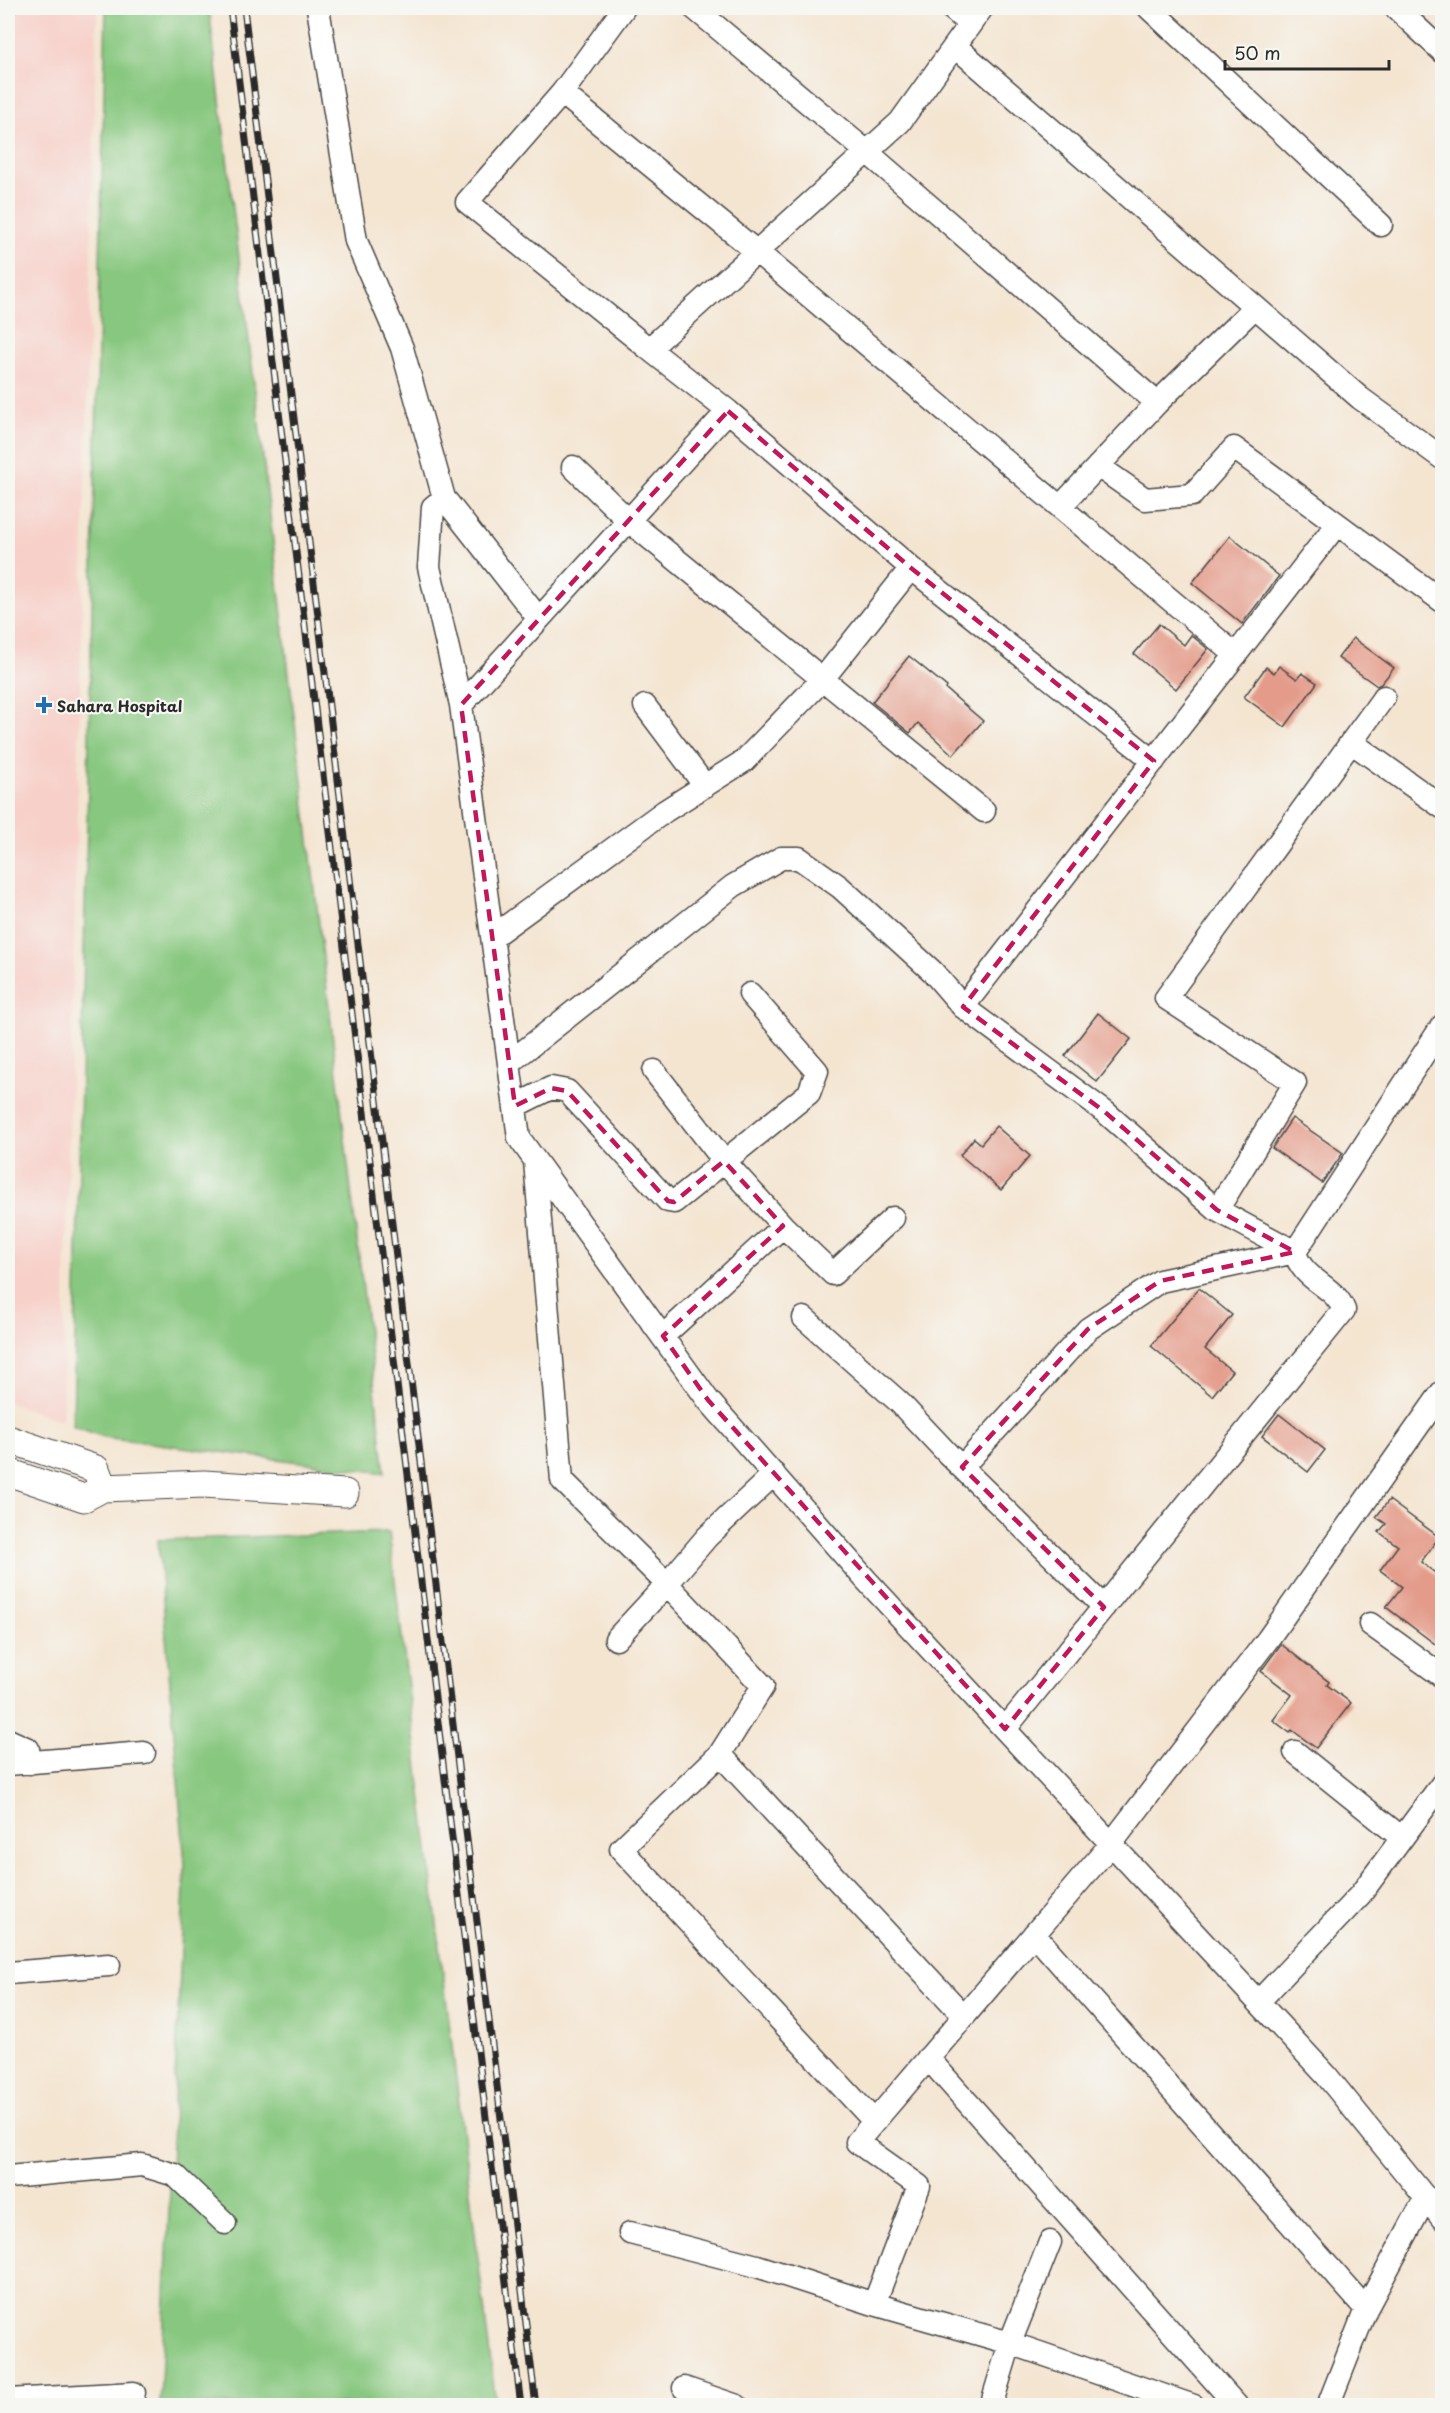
<svg xmlns="http://www.w3.org/2000/svg" width="1450" height="2413" font-family="'Playpen Sans',sans-serif">
<style>
.built{fill:#f7d0c9}
.green{fill:#87c77f;stroke:#597955;stroke-width:1.5}
.building{fill:#e49b8a}
.lines{fill:none;stroke-linecap:round;stroke-linejoin:round}
.minor-casing{stroke:#494744;stroke-width:25}
.tertiary-casing{stroke:#494744;stroke-width:29}
.minor{stroke:#fff;stroke-width:22}
.tertiary{stroke:#fff;stroke-width:27}
.rail-casing{stroke:#2b2b2b;stroke-width:7}
.rail{stroke:#f6f6f2;stroke-width:4.5;stroke-dasharray:14;stroke-linecap:butt}
.marked{fill:none;stroke:#c2185b;stroke-width:4.5;stroke-dasharray:12 8;stroke-linejoin:round}
.poi-dot{fill:#1f6fb2;stroke:#f6f6f2;stroke-width:2}
.labels{text-anchor:middle;dominant-baseline:central;stroke-width:4.5;stroke-linejoin:round;paint-order:stroke}
.poi-label{font-size:15px;font-weight:bold;fill:#2b2b2b;stroke:#f6f6f2;text-anchor:start}
</style>
<rect width="100%" height="100%" fill="#f6f6f2"/>
<filter id="ink" filterUnits="userSpaceOnUse"><feTurbulence type="fractalNoise" baseFrequency=".0167" numOctaves="2"/><feDisplacementMap in="SourceGraphic" scale="12" xChannelSelector="R" yChannelSelector="G"/><feConvolveMatrix kernelMatrix="1 2 1 2 8 2 1 2 1" color-interpolation-filters="sRGB"/></filter>
<filter id="wash" filterUnits="userSpaceOnUse"><feTurbulence type="fractalNoise" baseFrequency=".008" numOctaves="4" result="noise"/><feDisplacementMap in="SourceGraphic" scale="24" xChannelSelector="R" yChannelSelector="G"/><feGaussianBlur stdDeviation="1.35" result="paint"/><feColorMatrix in="noise" values="0 0 0 0 0 0 0 0 0 0 0 0 0 0 0 0 0 1.4 0 .05"/><feComposite in="paint" operator="in"/></filter>
<g filter="url(#wash)">
<rect width="100%" height="100%" fill="#f4e5d1"/>
<path class="built" d="M8,8h89l-35,1413 -54,-19z"/>
<path class="green" d="M106,8h103l176,1465 -281,-36 -31,-11z
M389,1532l107,873h-336l25,-540 -27,-325z"/>
<g id="blocks">
<path class="building" d="M1230,536l49,40 -37,48 -50,-41z
M1159,624l25,21 7,-10 17,14 -32,40 -42,-35z
M1353,638l41,30 -13,16 -4,2 -39,-28z
M909,656l38,31 -1,2 37,32 -30,34 -35,-32 -8,10 -38,-31z
M1279,666l18,13 5,-6 15,10 -32,44 -41,-30 22,-30 8,6z
M1098,1013l33,26 -34,43 -32,-26z
M1292,1118l51,35 -21,30 -50,-35z
M996,1126l34,30 -29,34 -41,-35 14,-17 7,6z
M1199,1288l33,27 -27,34 27,22 -20,25 -61,-50z
M1279,1414l46,36 -17,22 -46,-36z
M1389,1500l50,37 -18,25 22,17v71l-57,-43 16,-20 -22,-17 18,-24 -19,-14 7,-8 -10,-7z
M1281,1644l48,38 -2,3 24,18 -35,45 -24,-18 -2,3 -17,-13 19,-25 -31,-24z"/>
</g>
</g>
<g filter="url(#ink)">
<use href="#blocks" fill-opacity="0" stroke="#494744" stroke-width="1.5"/>
<g class="lines">
<g class="minor-casing">
<path id="minor" d="M318,8l38,233 46,107 42,150 95,121
M624,8l-62,85 -95,109 182,147
M694,8l173,144 290,251
M951,8l19,16
M982,8l-82,114 -251,227 79,62 -267,294 58,433 189,262 159,181 459,494 116,143
M1149,8l232,217
M1396,8l46,43
M955,46l405,352 82,60
M562,93l195,159 479,403
M728,411l183,157 243,193
M1098,466l47,33 47,-4 42,-47 208,153
M573,467l56,54 355,290
M444,498l-11,9 -4,60 32,138
M1060,507l97,-104 98,-96
M645,706l60,80
M1351,742l91,65
M492,937l173,-126 79,-50 78,-81 89,-112
M963,1007l374,-483
M509,1063l224,-177 48,-28h18l41,29 92,84 31,36 142,105 112,98 78,42 -135,29 -72,48 -126,138
M654,1071l70,90 59,65 50,48 60,-56
M515,1106l36,-18 16,3 101,110 6,1 135,-109 8,-22 -67,-77
M535,1161l27,319 105,104 96,102 -43,68 -99,95 253,272
M1217,1210l78,-127 -129,-85 218,-301
M804,1318l95,84 49,52 156,153
M663,1336l120,-110
M1370,1624l72,52
M616,1639l51,-55 40,-47 67,-63
M1005,1729l339,-419c-10,-26 -41,-28 -49,-58l147,-226
M8,1740l20,9 2,14
M1295,1752l107,86
M720,1754l244,262
M8,1764l136,-11
M1034,1934l332,375
M8,1973l101,-8
M1258,2002l102,-107 82,-111
M928,2058l309,348
M8,2177l134,-12 33,10 50,48
M630,2233l127,33 117,38 136,39 -19,63
M1050,2242l-40,101 184,63
M874,2304l45,-118 -62,-44 254,-298 157,-205 174,-247
M684,2388l53,18
M8,2400l126,-7
M1328,2406l38,-97 60,-112"/>
</g>
<g class="tertiary-casing">
<path id="tertiary" d="M8,1439l88,30 7,19
M8,1472l76,26 19,-10 101,-4 141,9"/>
</g>
<use href="#minor" class="minor"/>
<use href="#tertiary" class="tertiary"/>
<g class="rail-casing">
<path id="rail" d="M230,8l291,2398
M244,8l292,2398"/>
</g>
<use href="#rail" class="rail"/>
</g>
</g>
<path class="marked" d="M728,411l183,157 243,193 -191,246 142,105 112,98 78,42 -135,29 -72,48 -126,138 142,140 -99,122 -297,-329 -45,-64 120,-110 -59,-65 -50,41 -6,-1 -101,-110 -16,-3 -36,18 -54,-401z"/>
<path class="poi-dot" d="M41 696h6v6h6v6h-6v6h-6v-6h-6v-6h6z"/>
<g class="labels">
<g class="poi-label">
<text x="57" y="705">Sahara Hospital</text>
</g>
</g>
<rect width="1450" height="2413" fill="none" stroke="#f6f6f2" stroke-width="30"/>
<path d="M1225 60v9h164v-9" fill="none" stroke="#2b2b2b" stroke-width="3"/>
<text x="1234" y="60" font-size="18" fill="#2b2b2b" stroke="#f6f6f2" stroke-width="4.5" paint-order="stroke">50 m</text>
</svg>
